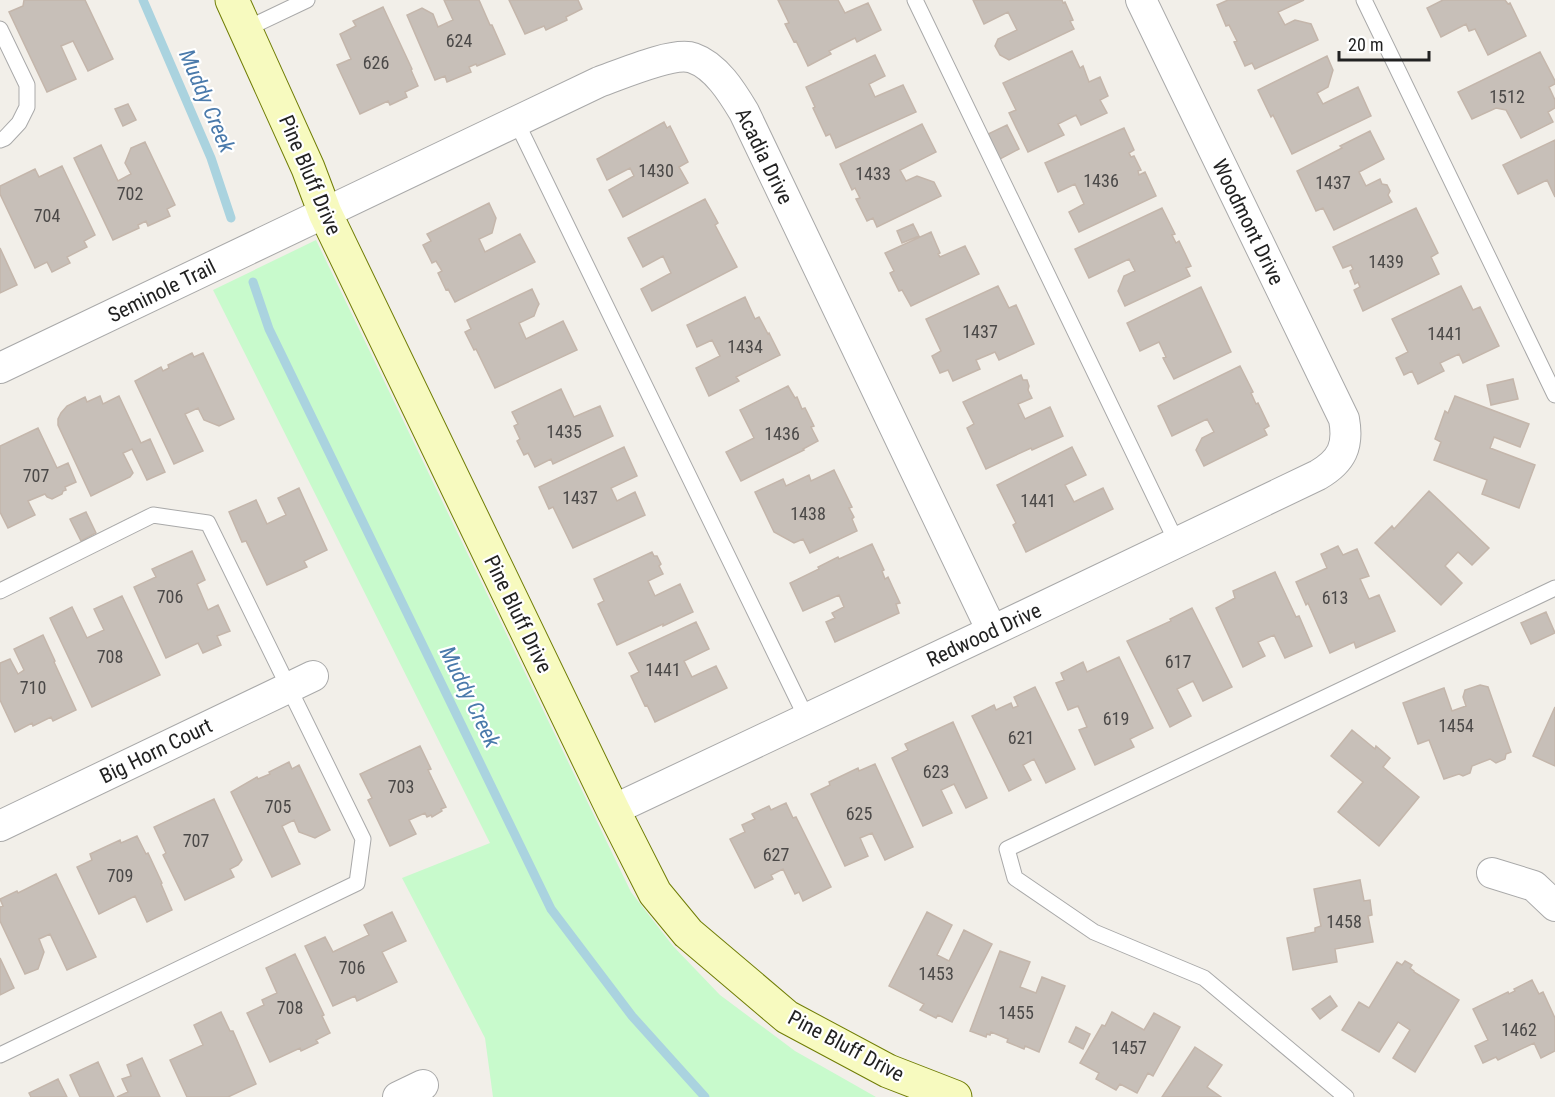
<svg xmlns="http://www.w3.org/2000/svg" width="1555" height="1097" font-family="'Roboto Condensed',sans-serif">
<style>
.park{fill:#c8facc}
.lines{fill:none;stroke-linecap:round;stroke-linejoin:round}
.stream{stroke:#aad3df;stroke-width:9}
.building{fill:#c7bfb8;stroke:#c4b6ab;stroke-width:1.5}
.lane-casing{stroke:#a9a9a9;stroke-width:17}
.street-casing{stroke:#a9a9a9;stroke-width:32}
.secondary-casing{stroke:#707d05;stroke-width:35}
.lane{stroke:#fff;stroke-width:15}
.street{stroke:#fff;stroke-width:30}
.secondary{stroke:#f7fabf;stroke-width:33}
.labels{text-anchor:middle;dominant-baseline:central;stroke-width:4.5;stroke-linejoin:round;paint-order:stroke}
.number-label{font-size:18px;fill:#4b4948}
.street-label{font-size:21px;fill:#222;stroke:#fff}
.water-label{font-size:22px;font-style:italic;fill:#4a7aab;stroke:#fff}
</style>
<rect width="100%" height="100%" fill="#f2efe9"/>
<path class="park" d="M316,240l315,652 42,54 47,49 75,56 81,46h-383l-8,-59 -83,-160 88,-35 -277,-553z"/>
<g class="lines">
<path class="stream" d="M143,0l68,158 20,60
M253,282l16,47 282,580 81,107 73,81"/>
</g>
<path class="building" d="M24,0h61l28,59 -25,12 -15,-30 -12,5 15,33 -29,13 -38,-80 14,-6z
M444,0h35l11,25h2l13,29 -28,12 -1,-2 -7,3 2,5 -24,10 -2,-6 -10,4 -28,-65 15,-7 11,6 5,13 15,-7z
M509,0h69l4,9 -16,8 1,3 -21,10 -2,-4 -19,8z
M778,0h60l7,13 23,-10 13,27 -24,12 -2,-4 -26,13 2,3 -23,12 -12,-25 -2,1 -9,-18 4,-1z
M973,0h89l1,3 2,-1 8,18 -3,1 4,8 -65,31 -9,-5 -5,-9 3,-7 19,-9 -9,-18 -24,12z
M1228,0h76l-26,12 7,13 10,-5 16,4 7,16 -63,29 -3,-6 -7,3 -11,-24 3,-1 -8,-16 -3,1 -9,-21z
M1443,0h62l3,4 2,-1 16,33 -38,19 -13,-26 -6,2 -3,-7 -25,13 -14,-29z
M383,7l29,62 -1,1 7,16 -13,6 2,5 -17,8 -2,-4 -28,13 -23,-49 14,-6 -11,-25 16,-8 -3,-5z
M1072,51l8,17 3,-2 6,16 11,-5 8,19 -8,4 7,13 -26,12 -5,-10 -18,9 6,11 -36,17 -19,-39 7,-3 -13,-27z
M1540,52l15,29v3l-6,3 6,13v8l-7,4 5,10 -32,16 -15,-28 -10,-2 -24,11 -14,-27z
M875,55l10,21 -16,8 6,13 28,-12 13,27 -80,36 -6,-14 -4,2 -13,-28 2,-1 -9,-20z
M1327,56l6,14 -5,17 -11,6 6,11 35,-17 13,29 -79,38 -19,-39 -2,2 -13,-27z
M128,104l8,16 -13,6 -8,-17z
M664,122l3,6 3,-2 18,36 -9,5 9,16 -65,34 -14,-27 25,-14 -4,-8 -23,12 -10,-21z
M922,124l14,28 -36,18 6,11 11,-5 17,6 7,14 -64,31 -4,-9 -6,3 -11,-22 4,-1 -5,-10 -3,2 -12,-26z
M1007,125l12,24 -19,10 -12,-25z
M1124,128l10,22 -5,3 2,4 3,-1 7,14 -3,1 1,4 6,-3 11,24 -77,36 -10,-20 15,-8 -9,-20 -17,8 -13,-29z
M1370,131l14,28 -25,13 7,14 14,-7 2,5 5,1 3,6 -2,4 4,7 -58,28 -11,-22 -7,3 -19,-40 45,-23 -2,-2z
M1555,140v57l-8,-17 -29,14 -15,-29z
M145,142l30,63 -8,4 3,7 -22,10 -2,-5 -8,4 1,3 -26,12 -39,-82 27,-13 17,36 13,-7 -6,-11 6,-15z
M62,166l33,69 -11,6 3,6 -20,10 3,6 -18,9 -5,-10 -12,6 -35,-74v-8l35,-17 4,8z
M705,199l13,24 -3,2 22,42 -85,44 -11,-22 30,-16 -8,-17 -20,11 -15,-29z
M489,203l7,15 -4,15 -13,6 6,13 35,-18 15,28 -80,40 -7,-13 -2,1 -8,-17 4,-2 -6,-10 -4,2 -9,-18 8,-4 -4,-7z
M1162,208l13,26 -3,1 4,8 3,-2 12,25 -5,2 4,8 -65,30 -7,-15 6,-15 11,-5 -6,-12 -40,19 -14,-29z
M1416,208l22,45 -7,4 8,17 -76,37 -9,-21 6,-3 -2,-5 -3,2 -5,-13 3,-2 -2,-4 -8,3 -10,-21z
M913,224l6,12 -17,7 -5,-12z
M931,232l9,21 -2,1 2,3 25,-11 14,28 -68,32 -9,-16 -3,1 -9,-18 4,-2 -9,-18z
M0,248l17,37 -17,8z
M998,286l11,22 7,-3 18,39 -35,16 -4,-8 -19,8 4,9 -27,12 -5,-11 -8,3 -8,-17 9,-5 -15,-32z
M1461,286l12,24 7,-3 19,39 -36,17 -4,-9 -19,9 4,8 -26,13 -6,-13 -8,4 -8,-17 12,-6 -16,-33z
M1201,287l30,65 -57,27 -11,-21 3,-1 -7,-15 -19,9 -13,-28z
M532,289l7,15 -2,4 -3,8 -15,7 7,16 37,-18 14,29 -82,38 -19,-39 -2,1 -9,-18 6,-3 -4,-9z
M745,297l10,22 4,-2 9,17 1,-1 11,22 -44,22 3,4 -30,15 -13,-28 24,-12 -8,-16 -15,7 -10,-22z
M192,353l2,4 9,-4 31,66 -15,7 -15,-6 -6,-12 -13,6 18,37 -29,13 -39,-83 26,-14 2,4 6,-3 -1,-3z
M1240,366l13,26 -2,1 5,11 2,-1 11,23 -5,3 3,6 -63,31 -8,-16 6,-12 12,-6 -7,-13 -35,17 -14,-30z
M1021,375l2,5h4l2,6 -1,4 4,8 -14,6 7,15 25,-12 13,29 -31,14 -1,-2 -45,21 -19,-41 7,-4 -11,-22z
M1513,379l5,20 -27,6 -4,-20z
M788,386l7,12 2,-1 5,12 3,-1 9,18 -3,1 7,14 -15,8 1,1 -63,31 -15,-29 28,-14 -14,-28z
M561,389l13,28 26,-11 13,30 -60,28 -2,-5 -16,8 -7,-14 -4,2 -7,-14 3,-2 -6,-13 4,-2 -6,-12z
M100,396l3,8 16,-8 22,47 9,-4 15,33 -18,8 -15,-31 -9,4 10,20 -3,4 -39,19 -33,-71v-6l3,-6 6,-7 18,-9 2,5z
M1455,396l74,28 -9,23 -26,-10 -4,11 45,17 -16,43 -37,-14 5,-14 -53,-20 7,-18 -6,-3 10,-28 3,2z
M38,428l19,40 11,-5 8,19 -11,5 1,3 -3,1 -1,3 -10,5 -5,-2 -2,-3 -17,7 7,14 -27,13 -8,-16v-66z
M624,447l13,29 -26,12 6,13 18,-9 10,23 -72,33 -20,-41 -4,2 -10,-22z
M1072,447l14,28 -21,10 9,17 29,-14 10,21 -87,43 -13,-27 3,-2 -19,-38z
M834,470l18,37 -3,1 5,9 -2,2 5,12 -47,22 -7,-14 -9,4 -20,-11 -19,-40 28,-13 3,7 23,-11 2,6z
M299,488l28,62 -23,11 3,6 -40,18 -21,-44 -4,1 -13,-30 27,-12 11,24 19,-9 -8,-17z
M1429,491l60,57 -17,17 -14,-13 -13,14 17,17 -21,22 -66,-62 17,-17 2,3z
M86,512l10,21 -15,8 -11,-22z
M872,544l12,26 -2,1 3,8 3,-2 12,26 -4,1 3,9 -64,29 -9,-20 9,-4 -3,-5 12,-6 -5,-12 -36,16 -13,-28 29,-14 -1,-2 20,-10 1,2z
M1338,546l5,9 14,-6 12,27 -9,3 9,20 10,-4 16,36 -39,17 -2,-6 -24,11 -22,-50 -2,2 -10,-23 31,-14 -6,-14z
M192,551l13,29 -8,4 11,26 10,-5 12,26 -13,5 4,9 -18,8 -5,-10 -32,15 -32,-71 22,-10 -4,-8z
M652,552l2,4h3l4,8 -2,2 4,8 -15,7 7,15 25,-12 13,28 -30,14v-2l-46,21 -19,-41 6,-3 -10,-22z
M1275,572l21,45 3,-1 13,30 -27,12 -11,-23 -16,7 7,14 -22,11 -27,-59 19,-10 -2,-7z
M122,596l38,79 -68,32 -42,-89 22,-11 15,31 17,-8 -10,-21z
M1192,608l40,79 -29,14 -10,-20 -16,8 14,27 -21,11 -43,-86 44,-20 -1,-2z
M1546,612l9,21 -24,11 -10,-21z
M696,622l13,27 -25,12 8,16 24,-11 11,22 -72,34 -8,-17 -2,1 -14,-30 8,-4 -10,-19z
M43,635l12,26 -1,1 22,48 -23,11 -2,-4 -18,9 -1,-3 -17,9 -15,-32v-37l10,-4 8,15 6,-4 -10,-21z
M1119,657l34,71 -23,11 4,8 -39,18 -16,-35 8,-3 -9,-21 -10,4 -12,-27 8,-3 -3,-7 22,-11 4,10z
M1480,685l8,2 23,65 -5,2 -1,5 -9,4 -6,-4 -18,7 -2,7 -7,3 -4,-2 -15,5 -15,-39 -11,4 -15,-41 41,-15 8,23 14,-5 -3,-9 2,-7z
M1035,687l40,82 -29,14 -12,-24 -11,6 8,15 -22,11 -37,-75 22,-11 2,5 15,-7 2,5 5,-2 -4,-9z
M1555,707v59l-22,-10z
M953,722l34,76 -21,10 -12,-24 -13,6 11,23 -29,13 -31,-68 16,-8 -3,-6z
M1352,730l23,19 1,-3 14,12 -7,9 36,30 -40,49 -41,-34 25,-30 -32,-26z
M420,746l11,23 -3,1 18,37 -5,2 1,2 -10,6 -1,-2 -4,2 -2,-4 -16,7 7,14 -26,12 -22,-46 4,-2 -12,-24z
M289,762l3,7 7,-4 31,65 -15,8 -16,-6 -5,-12 -12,6 18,38 -28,13 -41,-85 26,-15 1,2 12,-5 -1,-2z
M875,764l38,83 -28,13 -13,-27 -12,5 8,18 -23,10 -34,-72 19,-9 -1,-3 29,-14 1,3z
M214,799l28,61 -4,5 -8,4 4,8 -49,23 -22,-45 3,-2 -12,-26z
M786,803l7,15 3,-1 35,70 -28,14 -4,-9 -4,2 -12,-25 -12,6 2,4 -18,9 -25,-49 15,-7 -3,-7 13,-6 -3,-5 17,-8 2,4z
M137,836l9,18 2,-1 14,30 -1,1 11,26 -25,12 -12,-26 -36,18 -22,-47 15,-7 -2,-6 30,-14 1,3z
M56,874l40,83 -29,13 -17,-36 -11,5 5,13 -6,17 -13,5 -25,-53v-14l3,-1 -3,-7 17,-8 1,2z
M1360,880l4,21 6,-1 2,15 -4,1 5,26 -38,7 2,13 -44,8 -6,-32 28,-6v-4l6,-2 -7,-37z
M392,912l14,29 -24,11 15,30 -40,19 -2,-5 -22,10 -28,-60 20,-9 8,15 36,-17 -5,-10z
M927,912l25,13 -15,30 12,6 15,-31 28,14 -40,78 -14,-7 -2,3 -16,-8 4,-6 -35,-18z
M1000,951l30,11 -10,25 16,6 6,-16 23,9 -26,66 -14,-6 -1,3 -17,-7 1,-3 -17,-7 -1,3 -3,-1 -1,3 -16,-6z
M295,954l29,61 -2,1 8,17 -14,7 2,3 -17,8 -1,-3 -30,14 -23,-49 17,-8 -2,-5 15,-7 -11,-25z
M0,958l14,30 -14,7z
M1405,961l7,4 -2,3 4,3v1l45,28 -44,72 -22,-14 17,-28 -12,-8 -19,30 -37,-22 17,-28 10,6 28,-46 5,3z
M1532,980l7,14 4,-2 12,26v33l-14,7 -7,-15 -36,17 -2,-3 -13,6 -8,-17 13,-6 -15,-31 35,-17 1,2 6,-3 -1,-2z
M1330,996l7,10 -17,13 -8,-10z
M221,1012l9,19h3l23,53 -28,13h-41l-17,-37 33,-15 -9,-20z
M1112,1012l32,18 10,-17 26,14 -27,49 -5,-3 -11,20 -17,-9 -4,6 -20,-11 3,-6 -19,-10 22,-38 3,1z
M1076,1027l14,7 -7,15 -14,-7z
M1195,1047l27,18 -15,22 14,10h-59z
M142,1058l18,39h-43l11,-5 -6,-13 9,-3 -4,-11z
M98,1062l16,35h-34l-10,-22z
M58,1079l9,18h-36l-2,-4z"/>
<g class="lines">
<g class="lane-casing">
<path id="lane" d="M915,0l262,543
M1364,0l191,395
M0,29l27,56v22l-8,16 -14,15 -5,2
M246,29l61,-29
M516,121l291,598
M0,591l153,-76 55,8 155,316 -6,44 -357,172
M1346,1097l-142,-119 -110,-46 -79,-54 -8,-29 548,-261"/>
</g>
<g class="street-casing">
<path id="street" d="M0,368l599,-286c20,-7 75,-31 94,-24 23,8 39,34 51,54l248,519
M613,810l379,-179 326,-156c24,-14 31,-29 26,-56l-203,-419
M0,826l313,-150
M1492,873l42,13 21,20
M398,1097l25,-12"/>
</g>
<g class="secondary-casing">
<path id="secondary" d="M232,0l76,168 17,45 288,597 42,83 33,40 99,84 101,54 67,26"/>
</g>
<use href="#lane" class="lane"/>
<use href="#street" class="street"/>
<use href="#secondary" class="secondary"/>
</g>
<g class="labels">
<g class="number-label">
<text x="459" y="40">624</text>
<text x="376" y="62">626</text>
<text x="1507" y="96">1512</text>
<text x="656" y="170">1430</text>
<text x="873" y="173">1433</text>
<text x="1101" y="180">1436</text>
<text x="1333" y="182">1437</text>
<text x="130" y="193">702</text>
<text x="47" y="215">704</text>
<text x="1386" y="261">1439</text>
<text x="980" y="331">1437</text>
<text x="1445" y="333">1441</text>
<text x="745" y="346">1434</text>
<text x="564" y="431">1435</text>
<text x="782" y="433">1436</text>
<text x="36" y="475">707</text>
<text x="580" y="497">1437</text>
<text x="1038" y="500">1441</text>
<text x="808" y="513">1438</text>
<text x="170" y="596">706</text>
<text x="1335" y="597">613</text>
<text x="110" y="656">708</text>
<text x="1178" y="661">617</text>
<text x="663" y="669">1441</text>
<text x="33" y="687">710</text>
<text x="1116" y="718">619</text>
<text x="1456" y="725">1454</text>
<text x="1021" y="737">621</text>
<text x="936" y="771">623</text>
<text x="401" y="786">703</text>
<text x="278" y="806">705</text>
<text x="859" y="813">625</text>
<text x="196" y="840">707</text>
<text x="776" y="854">627</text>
<text x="120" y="875">709</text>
<text x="1344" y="921">1458</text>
<text x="352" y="967">706</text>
<text x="936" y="973">1453</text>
<text x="290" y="1007">708</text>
<text x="1016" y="1012">1455</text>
<text x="1519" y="1029">1462</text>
<text x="1129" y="1047">1457</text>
</g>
<g class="street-label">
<text transform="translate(764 156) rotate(64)">Acadia Drive</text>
<text transform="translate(310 175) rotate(67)">Pine Bluff Drive</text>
<text transform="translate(1248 222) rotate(64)">Woodmont Drive</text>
<text transform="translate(162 291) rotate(-26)">Seminole Trail</text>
<text transform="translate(518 614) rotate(64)">Pine Bluff Drive</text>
<text transform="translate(984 635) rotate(-25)">Redwood Drive</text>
<text transform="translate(156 751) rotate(-26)">Big Horn Court</text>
<text transform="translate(846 1046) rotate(28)">Pine Bluff Drive</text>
</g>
<g class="water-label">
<text transform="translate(207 101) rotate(67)">Muddy Creek</text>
<text transform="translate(470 697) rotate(64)">Muddy Creek</text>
</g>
</g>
<path d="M1339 51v9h90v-9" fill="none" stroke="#222222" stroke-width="3"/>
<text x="1348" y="51" font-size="18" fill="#222222" stroke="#ffffff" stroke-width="4.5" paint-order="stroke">20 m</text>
</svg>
